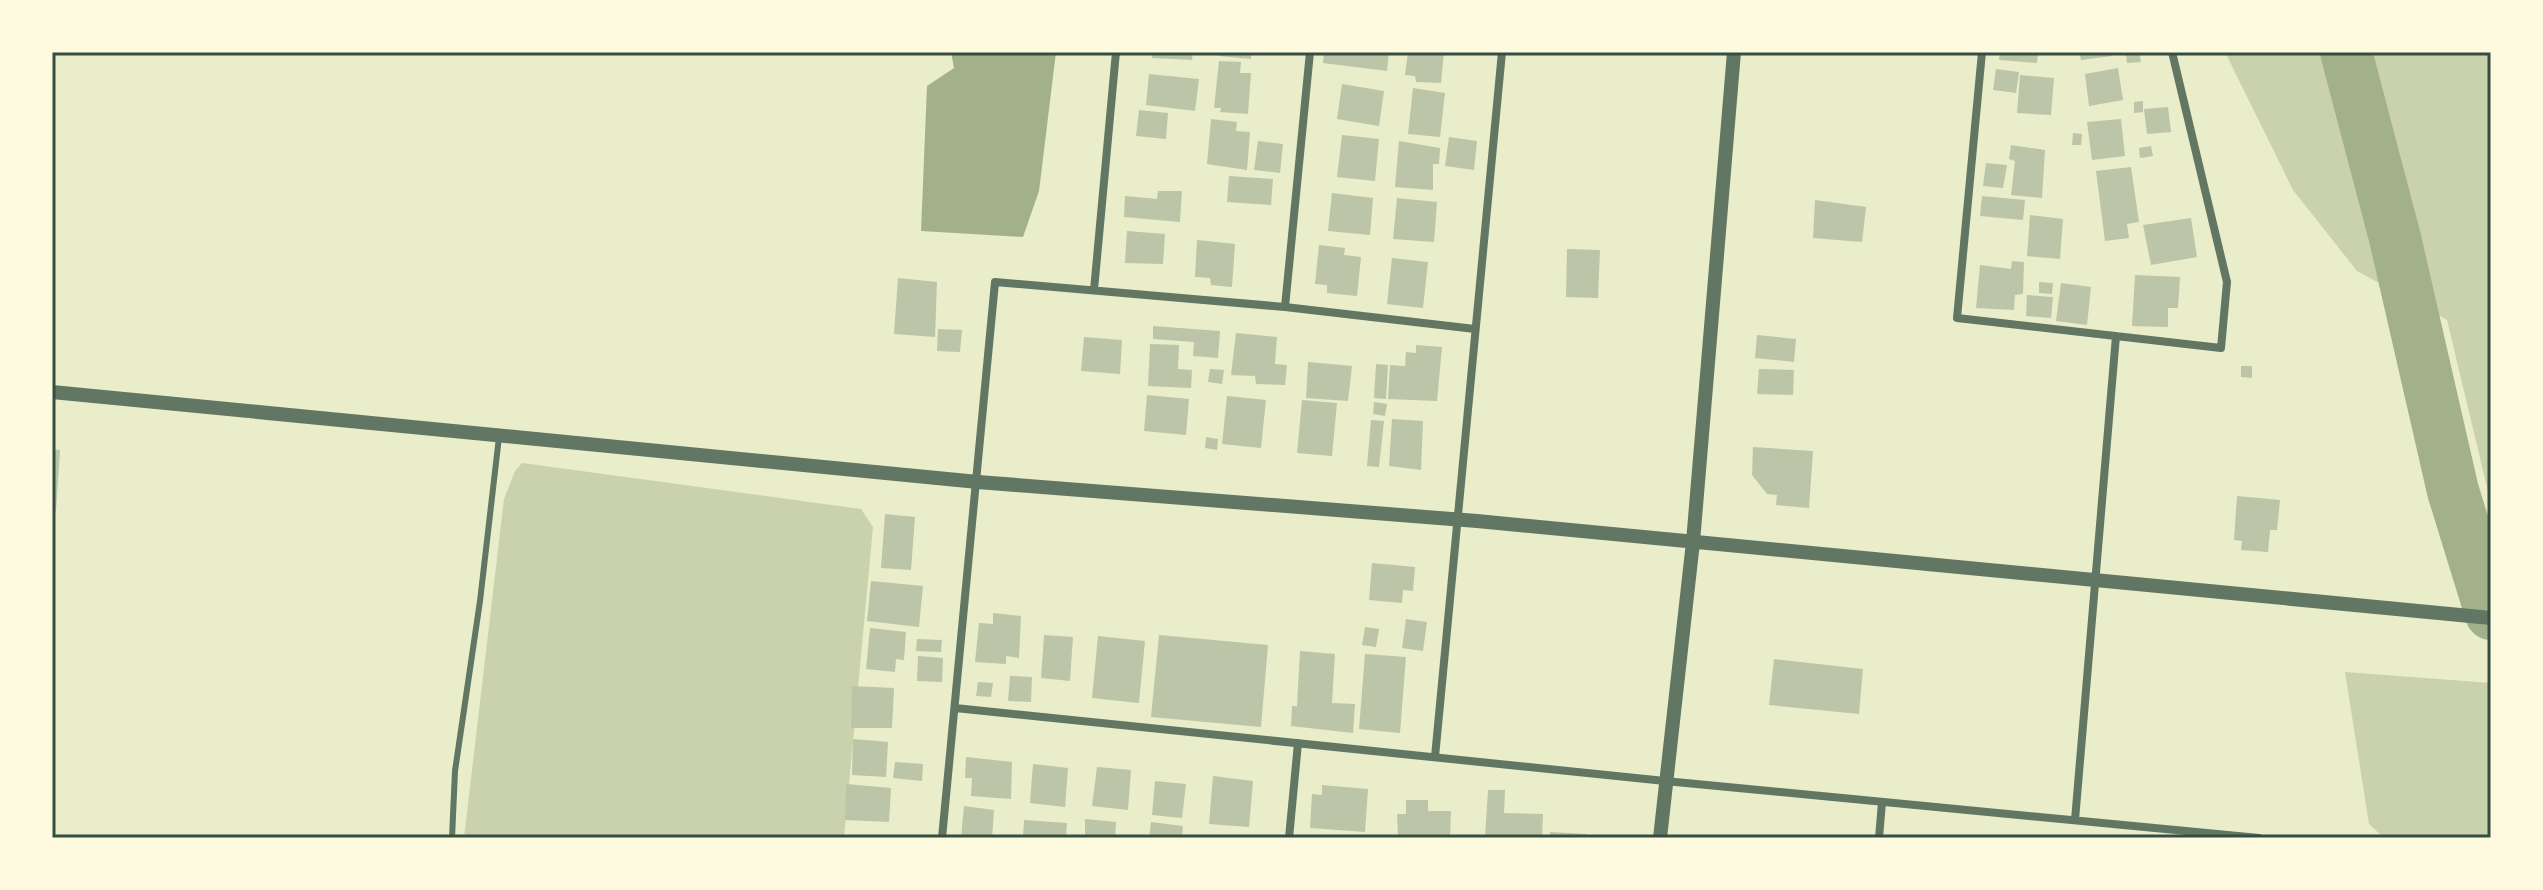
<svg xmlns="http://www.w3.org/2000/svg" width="2543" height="890" font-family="Roboto,sans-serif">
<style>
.green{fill:#cad2ad}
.water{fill:#a3b18a}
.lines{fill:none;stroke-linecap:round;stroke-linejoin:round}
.river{stroke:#a3b18a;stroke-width:52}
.building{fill:#bcc5a7}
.service{stroke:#617663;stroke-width:6}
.minor{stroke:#617663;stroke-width:8}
.tertiary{stroke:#617663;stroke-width:14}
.neatline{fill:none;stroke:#344e41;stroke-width:3}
</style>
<rect width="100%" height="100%" fill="#e9edc9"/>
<path class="green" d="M2225,52h266v452l-44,-184 -90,-49 -64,-81z
M522,463l339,46 12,18 -29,311h-380l40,-339 11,-28z
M2345,672l146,11v155h-107l-15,-14z"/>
<path class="water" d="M951,52h105l-17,139 -16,46 -102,-6 6,-145 27,-18z"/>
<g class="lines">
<path class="river" d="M2346,52l49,186 58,253 38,123"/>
</g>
<path class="building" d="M1152,52h41l-1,8 -40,-2z
M1219,52h32v7l-32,-3z
M1324,52h65l-2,19 -64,-8z
M1408,52h36l-3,31 -25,-1 -1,-6 -10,-1z
M2000,52h38l-1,11 -38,-3z
M2079,52h33v4l-31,4z
M2139,53l2,9 -14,1 -1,-9z
M1219,61l22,1 -1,11h11l-3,41 -28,-2 1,-4h-7z
M2118,68l5,32 -34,6 -4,-32z
M1996,69l23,3 -3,21 -23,-3z
M1149,74l50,5 -4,32 -49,-6z
M2020,75l34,3 -3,37 -34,-2z
M1342,84l42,7 -5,35 -42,-7z
M1413,88l32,5 -5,44 -32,-3z
M2143,101v11l-9,1v-11z
M2168,107l3,25 -24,2 -3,-25z
M1139,110l29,3 -2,26 -30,-3z
M1211,119l26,3 -1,9 14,1 -3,38 -40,-6z
M2121,119l4,37 -33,4 -5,-38z
M2073,133l9,1 -1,11h-9z
M1342,135l37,4 -4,42 -38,-4z
M1449,137l28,4 -3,29 -29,-4z
M1258,141l25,3 -3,29 -26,-3z
M1399,141l41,7 -1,16h-6v26l-38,-3z
M2011,145l34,5 -3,48 -31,-3 4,-34 -6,-2z
M2151,146l2,10 -13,2 -1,-10z
M1986,163l21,2 -4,23 -20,-2z
M2131,167l8,55 -12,2 2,14 -24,3 -9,-70z
M1229,176l44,3 -2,26 -44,-3z
M1158,191h24l-2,31 -56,-5 1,-21 32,3z
M1332,193l41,5 -3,37 -42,-4z
M1982,196l43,4 -2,20 -43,-4z
M1397,198l40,4 -3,40 -41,-3z
M1815,200l51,7 -4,35 -49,-4z
M2030,215l33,4 -3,40 -33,-3z
M2191,218l6,39 -46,8 -8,-40z
M1127,231l38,3 -2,30 -38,-1z
M1197,240l38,4 -3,43 -21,-2 -1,-7 -15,-1z
M1319,245l26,3 -1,7 17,2 -4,39 -30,-3v-8l-12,-1z
M1567,249l33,1 -2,48 -32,-1z
M1392,258l36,4 -5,46 -36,-4z
M2012,261l12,1 -1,32 -8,1 -1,15 -38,-2 4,-43 31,4z
M2135,275l45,2 -2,31h-10v19l-36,-1z
M898,278l39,4 -2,55 -41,-3z
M2039,282l14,1 -1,11 -13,-1z
M2061,283l30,4 -4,38 -31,-4z
M2027,295l26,2 -2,21 -25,-2z
M1153,326l67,5 -2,27 -25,-2 1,-14 -41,-3z
M938,329l24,1 -2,22 -23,-1z
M1236,333l41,4 -2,27 12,1 -2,20 -29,-1 -1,-8 -24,-1z
M1757,335l39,4 -2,23 -39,-4z
M1084,337l38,3 -2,34 -39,-3z
M1150,344l29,1 -1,24 14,1 -1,18 -43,-2z
M1416,345l26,2 -5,54 -49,-2 2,-34 15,1 1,-14 10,1z
M1308,362l44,4 -4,35 -42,-3z
M1376,364l12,1 -2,34 -12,-1z
M2241,366h11v12l-11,-1z
M1210,369l14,1 -2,14 -14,-2z
M1759,369l35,1 -1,25 -36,-1z
M1147,395l42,4 -3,36 -42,-4z
M1227,396l39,4 -5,48 -39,-4z
M1302,400l35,3 -5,53 -35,-3z
M1374,402l13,2 -2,12 -12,-2z
M1392,419l31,2 -2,49 -32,-4z
M1371,420l13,1 -5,46 -12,-1z
M1206,437l12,2 -1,11 -12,-2z
M1753,447l60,4 -4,57 -33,-3 1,-10 -10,-1 -15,-19z
M52,449l8,1 -4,61h-4z
M2237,496l43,4 -3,30h-7l-2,22 -27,-2 1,-9 -8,-1z
M885,514l30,3 -4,53 -30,-2z
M1372,563l43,4 -2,24 -10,-1 -1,13 -33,-3z
M871,581l52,5 -4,41 -52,-6z
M993,613l28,3 -2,42 -13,-2v8l-31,-2 4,-39 14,1z
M1406,619l21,3 -4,29 -21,-3z
M1365,627l14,2 -3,18 -14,-2z
M870,628l36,4 -2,28 -8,-1 -1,13 -29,-3z
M1044,635l29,2 -3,44 -29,-3z
M1159,635l109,10 -7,82 -110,-10z
M1098,636l47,5 -6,62 -47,-5z
M917,639l25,1 -1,12 -25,-1z
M1300,651l35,3 -3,49 23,1 -2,29 -62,-7 1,-20h5z
M1365,654l41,3 -6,76 -41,-4z
M918,656l25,2 -1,24 -25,-1z
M1774,659l89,10 -4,45 -90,-9z
M1010,676l22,1 -1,25 -23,-1z
M978,682l15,1 -2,14 -15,-1z
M852,686l42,2 -2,40h-41z
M853,739l35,3 -2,35 -34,-2z
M966,757l46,5 -1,37 -40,-3 1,-18h-7z
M895,762l28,2 -1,17 -29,-3z
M1033,764l35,4 -3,39 -35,-4z
M1097,767l34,3 -3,40 -36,-4z
M1213,776l40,5 -4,46 -40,-3z
M1155,781l31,3 -4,34 -30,-3z
M846,784l45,4 -2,34 -44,-2z
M1322,785l46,4 -3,43 -55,-4 2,-34 10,1z
M1488,790h17l-1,23 39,1 -1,22 -57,2z
M1406,800h22v11h23l-1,27 -52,-3 -1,-21h9z
M964,806l30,4 -2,28h-31z
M1085,819l31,3 -1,16h-30z
M1024,820l43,3 -1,15h-43z
M1151,822l32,4 -1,12h-33z
M1550,832l37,2v4h-37z"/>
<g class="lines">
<path class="service" d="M452,838l3,-67 25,-170 19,-164"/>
<path class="minor" d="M1982,52l-25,266 264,30 6,-66 -55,-230
M1094,290l22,-238
M1285,307l25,-255
M955,708l710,73 594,57
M1435,757l67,-705
M2075,820l41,-484
M942,838l53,-556 290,25 190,22
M1289,838l9,-95
M1879,838l3,-36"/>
<path class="tertiary" d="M52,392l926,90 499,39 1014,97
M1660,838l33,-296 41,-490"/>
</g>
<rect width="2543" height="890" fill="none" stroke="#fefae0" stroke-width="108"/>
<rect x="54" y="54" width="2435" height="782" class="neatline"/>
</svg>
